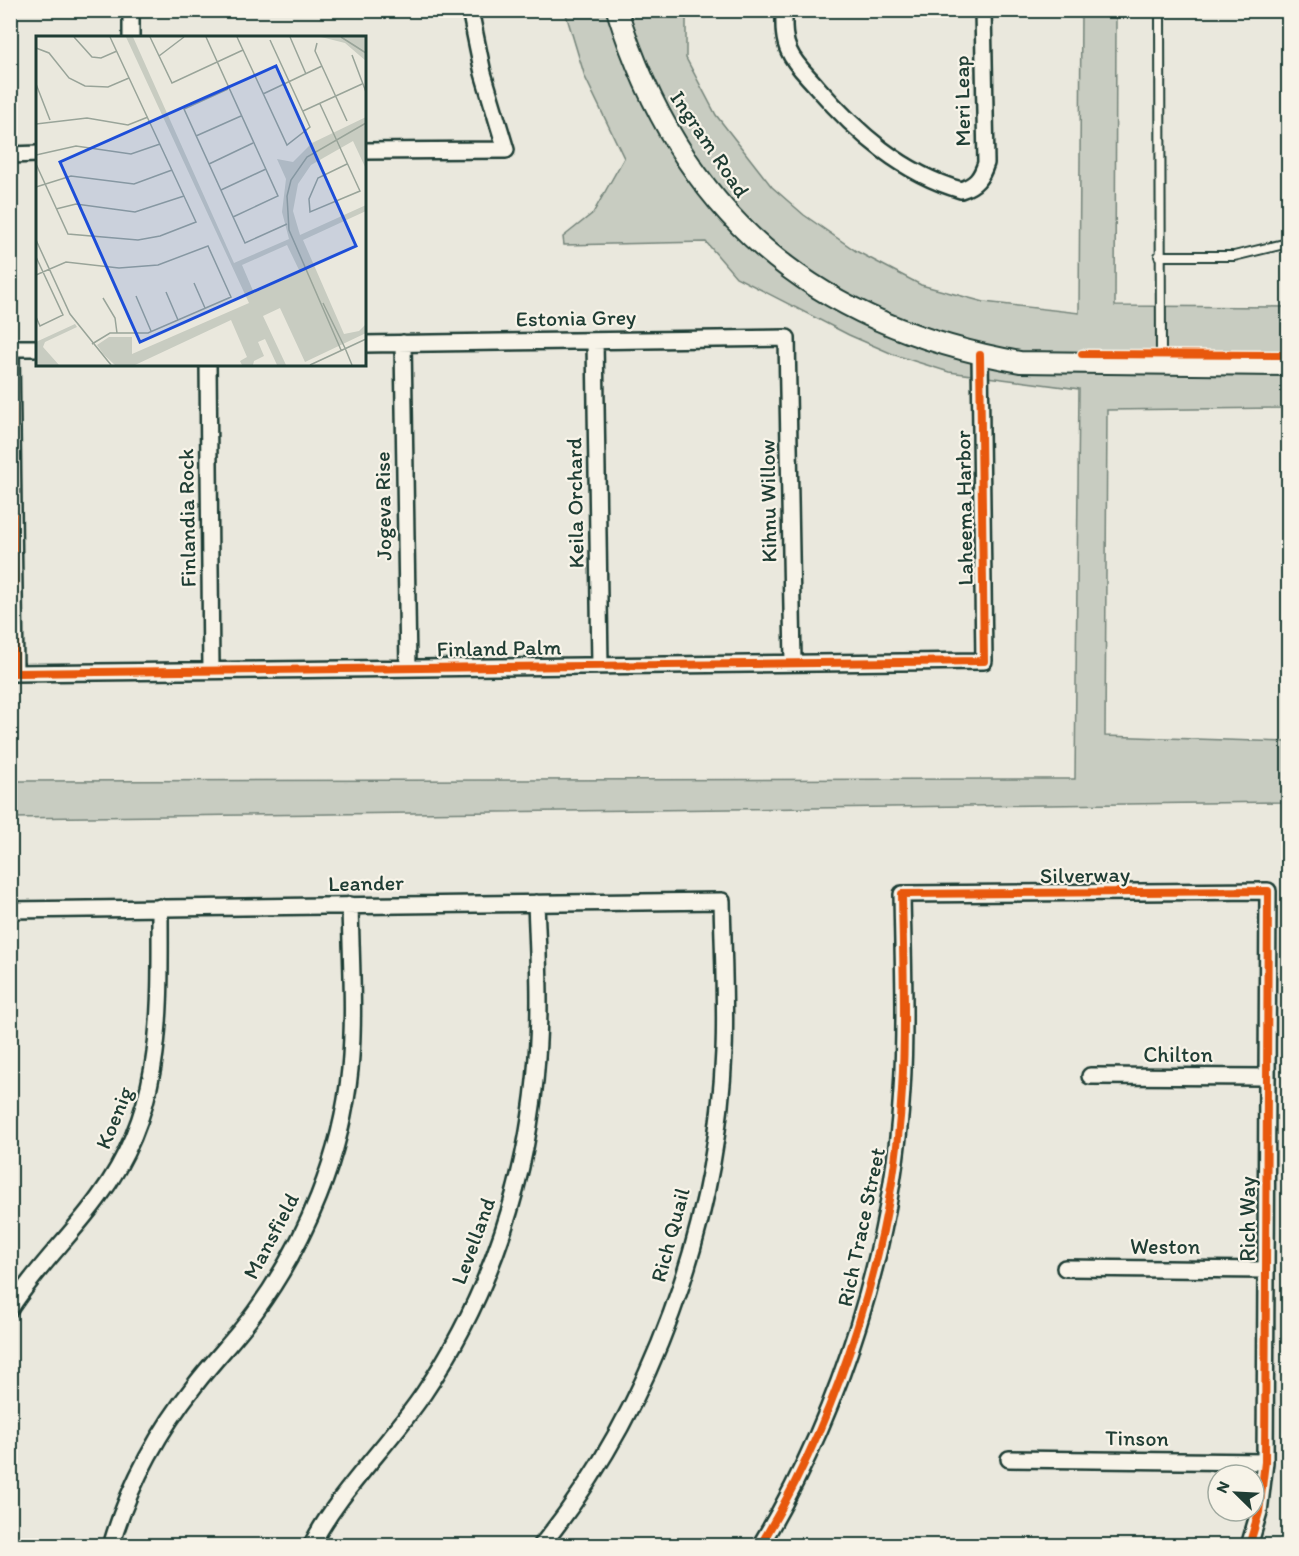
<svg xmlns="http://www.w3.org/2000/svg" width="1299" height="1556" font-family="Itim,sans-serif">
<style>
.green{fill:#c8ccc1;stroke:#74847a;stroke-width:1.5}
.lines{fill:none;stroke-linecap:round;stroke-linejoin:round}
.service-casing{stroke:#1f3d34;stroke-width:12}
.minor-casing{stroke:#1f3d34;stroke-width:20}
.tertiary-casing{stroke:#1f3d34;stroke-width:24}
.service{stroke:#f7f3e8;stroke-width:8}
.minor{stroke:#f7f3e8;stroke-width:15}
.tertiary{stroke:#f7f3e8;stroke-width:20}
.cycleway-casing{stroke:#f7f3e8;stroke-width:11}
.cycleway{stroke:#e8590c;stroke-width:8}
.labels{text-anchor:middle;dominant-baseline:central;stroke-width:4.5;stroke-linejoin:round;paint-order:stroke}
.street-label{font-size:22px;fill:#1f3d34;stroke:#f7f3e8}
.inset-road{fill:none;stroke:#99a499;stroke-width:1.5}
.view{fill:#1d4ed8;fill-opacity:0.15;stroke:#1d4ed8;stroke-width:3}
.inset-edge{fill:none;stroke:#1f3d34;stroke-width:3}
</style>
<rect width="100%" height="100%" fill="#eae8dd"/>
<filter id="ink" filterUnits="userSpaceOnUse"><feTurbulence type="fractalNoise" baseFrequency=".0167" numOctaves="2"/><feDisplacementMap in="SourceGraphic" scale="12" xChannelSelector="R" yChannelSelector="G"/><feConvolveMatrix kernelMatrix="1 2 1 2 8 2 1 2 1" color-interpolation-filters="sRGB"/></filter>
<g filter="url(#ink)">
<path class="green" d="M565,11h121v47l30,57 56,72 32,28 52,36 65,34 63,17 95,11 2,-302h35l-1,295 173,1v101l-181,2 -2,326 183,6v60l-1277,16 -1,-37 1065,-2 4,-390 -130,-17 -54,-17 -46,-20 -113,-58 -30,-35 -142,3 -1,-8 30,-24 31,-55 -39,-81z"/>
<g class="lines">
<g class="service-casing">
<path id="service" d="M1160,10l1,353
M1159,256h75l54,-13"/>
</g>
<g class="minor-casing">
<path id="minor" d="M131,10v28
M784,10c0,14 -1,28 5,41 6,14 19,25 28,36 39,45 86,87 144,103 15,-5 20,-12 25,-27l-3,-153
M364,151l142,-1 -23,-77 -13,-63
M10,155l28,-1
M595,341l5,324
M403,343l5,325
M364,344l423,-6 6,324
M10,348h28
M11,348l4,325 969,-12 -4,-306
M208,364l3,306
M10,910l712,-9c1,50 4,100 2,150 -7,176 -72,358 -183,495
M1090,1076l176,1
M1065,1268l200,2
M10,1309c26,-41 61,-73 89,-112 66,-89 61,-184 61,-290
M1009,1459l256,3
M111,1546c17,-58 47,-114 84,-161 19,-25 42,-48 60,-73 51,-70 87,-157 95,-243 5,-55 1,-109 0,-164
M311,1546c28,-55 78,-101 113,-153 67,-99 105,-217 113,-336 4,-51 1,-103 -1,-154
M760,1546c81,-135 133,-300 142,-456 4,-65 1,-131 0,-196l366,-3 -3,571 -6,50 -10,34"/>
</g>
<g class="tertiary-casing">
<path id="tertiary" d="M617,10c64,203 194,315 403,352l268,3"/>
</g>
<use href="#service" class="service"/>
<use href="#minor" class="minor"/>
<use href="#tertiary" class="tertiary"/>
<g class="cycleway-casing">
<path id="cycleway" d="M11,348l4,325 969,-12 -4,-306
M1082,354l206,1
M760,1546c81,-135 133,-300 142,-456 4,-65 1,-131 0,-196l366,-3 -3,571 -6,50 -10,34"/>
</g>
<use href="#cycleway" class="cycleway"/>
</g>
</g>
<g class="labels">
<g class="street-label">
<text transform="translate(962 101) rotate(-91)">Meri Leap</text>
<text transform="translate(710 144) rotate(56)">Ingram Road</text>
<text transform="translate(576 318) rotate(-1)">Estonia Grey</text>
<text transform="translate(768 501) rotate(-91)">Kihnu Willow</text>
<text transform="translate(575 503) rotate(-91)">Keila Orchard</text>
<text transform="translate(383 506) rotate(-91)">Jogeva Rise</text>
<text transform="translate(964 508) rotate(-91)">Laheema Harbor</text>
<text transform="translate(187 518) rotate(-91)">Finlandia Rock</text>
<text transform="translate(499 648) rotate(-1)">Finland Palm</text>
<text transform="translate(1085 875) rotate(-1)">Silverway</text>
<text transform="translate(366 883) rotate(-1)">Leander</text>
<text x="1178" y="1054">Chilton</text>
<text transform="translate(114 1118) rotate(-68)">Koenig</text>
<text transform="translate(1247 1219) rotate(-90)">Rich Way</text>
<text transform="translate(861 1227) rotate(-78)">Rich Trace Street</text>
<text transform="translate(670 1235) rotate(-75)">Rich Quail</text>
<text transform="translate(271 1236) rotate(-62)">Mansfield</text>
<text transform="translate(473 1241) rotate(-70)">Levelland</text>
<text x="1165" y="1246">Weston</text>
<text transform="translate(1137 1438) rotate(1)">Tinson</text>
</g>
</g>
<g transform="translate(36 36)">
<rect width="330" height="330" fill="#eae8dd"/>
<path d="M90,1h7l101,226 55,-24 -7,-27 4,-33 -9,-20 16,3 19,-19 54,-26v52l-13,-28 -42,24 -13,19 -5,27 7,24 66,-30v6l-63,29 41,94 15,-3 7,-7v9l-61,29 -25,-54 -17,8 23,49h-9l-12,-26 -7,3 6,14 -10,5 -1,4h-11l-2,-4 7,-4 -16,-37 -96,45h-20l-11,-10 -7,-10 12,-8h23v17l117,-51zM251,209l13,27 -46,21 -12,-28zM285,1h45v24l-21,-18zM39,288l2,3 -32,15 -2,5 16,18h-23v-23z" fill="#c8ccc1" fill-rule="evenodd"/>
<path class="inset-road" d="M38,1l18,20 9,1 16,-7M114,1l22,46 71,-33M170,1l72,159 -45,21M201,1l50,108 23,-18 -40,-87M254,1l16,37M305,1l25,16M281,7l-2,8 32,70M0,12l13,5 20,25 16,8 23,1 21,-9M316,19l14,37M123,20l25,-19M0,48l14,36M192,53l-44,20 61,134 42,-19M227,58l59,-28M284,68l40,87 -50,21 -1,-13 9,-21 29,-14M267,75l59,-27M0,88l51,-6 41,7 20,-8M160,100l45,-20M0,119l40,-9 55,8 29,-10M0,128l32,70 70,6 22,-4 36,-14 -86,-185M173,128l44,-21M0,151l35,-11 63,8 38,-14M185,154l45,-21M20,173l20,-5 59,8 49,-16M0,204l34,74 41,51M0,221l27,58 -23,11 -4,-9M0,239l30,-13 53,6 39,-3 50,-19 23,51 -83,36h-38l-18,11M158,247l11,25M130,256l12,28M100,260l15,35M67,262l12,20 2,15M287,267l22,45M309,312l7,17M305,314l-52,-120 -2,-34 4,-16 16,-23 59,-34M274,329l56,-26"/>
<path class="view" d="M240,30l80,180 -216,96 -80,-180z"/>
<rect width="330" height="330" class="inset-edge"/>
</g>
<rect width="1299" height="1556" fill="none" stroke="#f7f3e8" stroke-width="36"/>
<rect x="18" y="18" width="1263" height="1520" fill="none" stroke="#1f3d34" stroke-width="2" filter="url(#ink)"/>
<g transform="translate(1236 1493) rotate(294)"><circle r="28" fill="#f7f3e8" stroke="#a1aaa0" stroke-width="1.5"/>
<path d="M0-4.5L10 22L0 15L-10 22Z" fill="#1f3d34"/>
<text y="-9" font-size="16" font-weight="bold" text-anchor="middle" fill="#1f3d34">N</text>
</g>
</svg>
